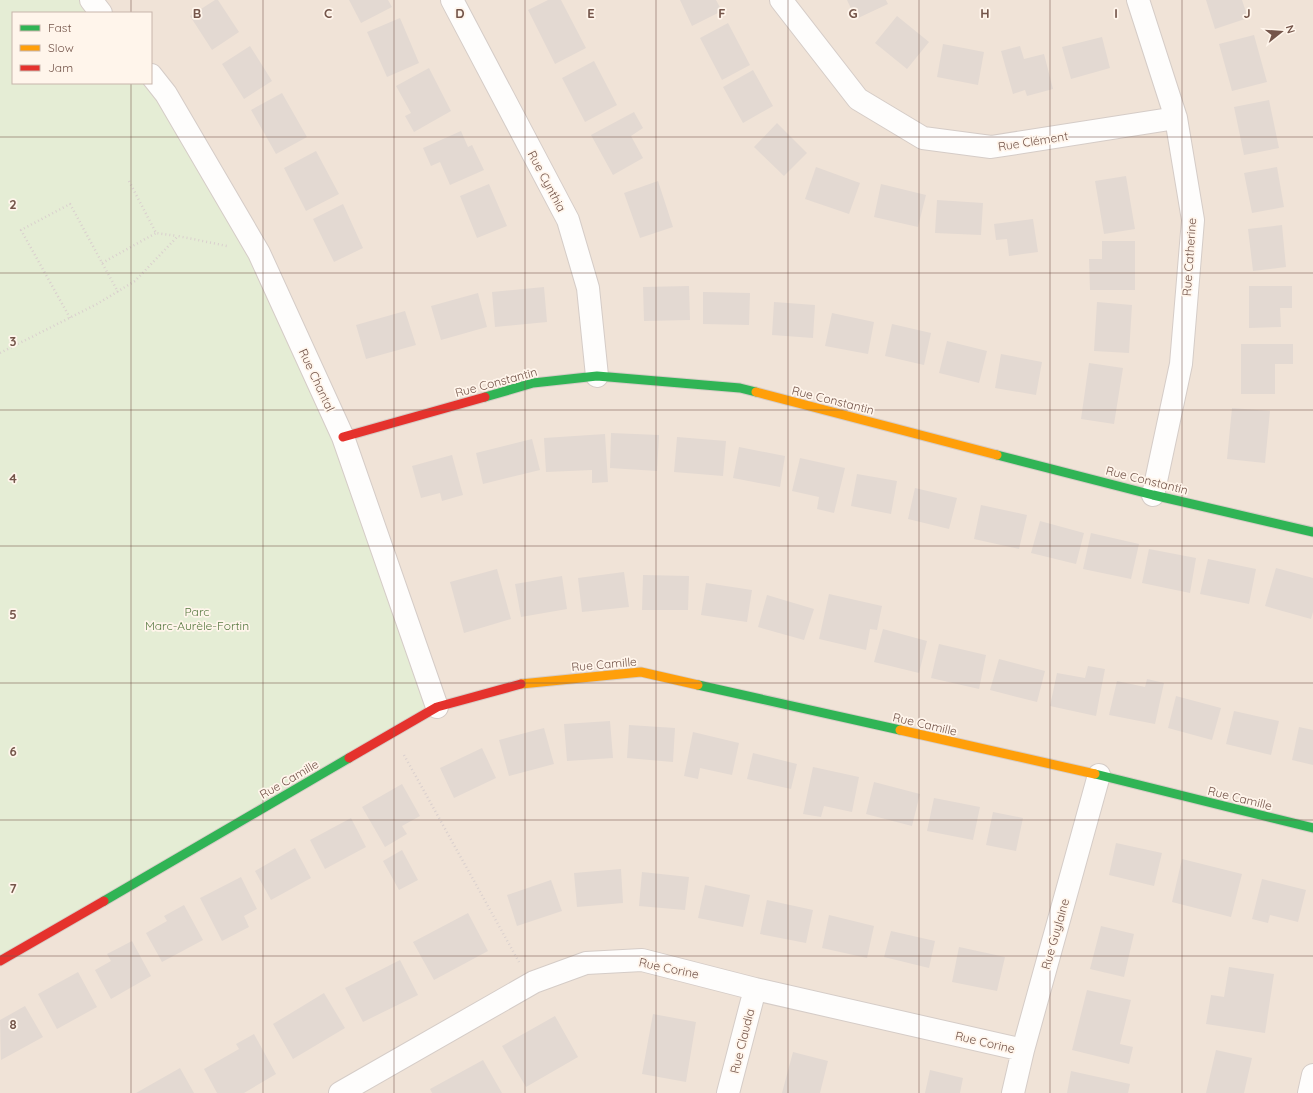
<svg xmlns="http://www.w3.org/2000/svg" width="1313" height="1093" font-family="Quicksand,sans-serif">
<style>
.residential{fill:#f0e3d7;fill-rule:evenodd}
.green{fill:#e5edd5}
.building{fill:#e3d9d2}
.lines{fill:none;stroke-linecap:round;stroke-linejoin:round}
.street-casing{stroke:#d5ccc7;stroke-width:24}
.fast-casing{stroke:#d6ccc6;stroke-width:11}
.slow-casing{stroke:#d6ccc6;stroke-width:11}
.jam-casing{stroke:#d6ccc6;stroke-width:11}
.path{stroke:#dad0ce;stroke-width:2.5;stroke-dasharray:1 3;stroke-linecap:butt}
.street{stroke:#fefdfc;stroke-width:22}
.fast{stroke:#30b455;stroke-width:9}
.slow{stroke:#ff9f0a;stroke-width:9}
.jam{stroke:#e5322d;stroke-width:9}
.grid{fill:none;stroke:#74554a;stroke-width:1;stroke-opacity:0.55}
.labels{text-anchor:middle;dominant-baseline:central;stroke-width:3.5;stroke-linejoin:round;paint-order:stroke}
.street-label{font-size:12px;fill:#74554a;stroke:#fff5eb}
.park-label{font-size:12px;fill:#587a42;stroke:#fff5eb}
.grid-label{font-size:13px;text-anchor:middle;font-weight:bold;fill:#74554a;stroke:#fff5eb;stroke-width:3.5;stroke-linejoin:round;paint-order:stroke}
</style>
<rect width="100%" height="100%" fill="#f7f1ea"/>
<path class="residential" d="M0,0h1313v1093h-1313zM13,13h138v70h-138z"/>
<path class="green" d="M0,0h91l10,13h-88v70h138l108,170 178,454 -437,254z"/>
<path class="building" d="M215,0h3l21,32 -27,18 -22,-34z
M349,0h39l4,7 -31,16z
M548,0h13l25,48 -31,16 -27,-54z
M680,0h36l6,11 -30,15z
M847,0h39l2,4 -32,15z
M1206,0h36l6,18 -33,11z
M897,16l32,26 -22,27 -32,-26z
M400,18l19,45 -32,14 -20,-45z
M728,23l22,42 -28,15 -22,-42z
M1254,35l13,47 -35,9 -13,-47z
M1102,37l8,31 -39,11 -9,-32z
M943,44l41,8 -6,33 -41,-8z
M250,46l22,35 -28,18 -22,-35z
M1020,46l4,13 20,-5 9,35 -26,7 -2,-6 -12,4 -12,-43z
M594,61l23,44 -32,17 -23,-44z
M429,68l22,43 -37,21 -9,-16 6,-3 -15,-27z
M753,70l20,36 -30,17 -20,-36z
M282,93l25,44 -31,17 -25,-44z
M1269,100l10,48 -35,7 -10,-48z
M634,112l9,16 -12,8 12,22 -30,17 -22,-40z
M777,123l30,30 -23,23 -30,-29z
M461,131l7,16 4,-2 12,25 -34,15 -10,-23 -9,4 -8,-18z
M316,151l23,43 -33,17 -22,-43z
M816,167l44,16 -11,31 -44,-15z
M1277,167l7,40 -32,6 -8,-40z
M1126,176l9,53 -31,5 -9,-53z
M658,181l15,46 -33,11 -16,-45z
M489,184l18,42 -30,12 -17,-42z
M881,184l45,11 -8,32 -44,-10z
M937,200l46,3 -2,32 -46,-2z
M343,204l20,44 -29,14 -21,-43z
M1033,219l5,33 -29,4 -2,-17 -11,1 -2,-16z
M1282,225l4,42 -33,4 -5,-42z
M1102,241h33v49h-45l-1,-31h13z
M689,286l1,34 -46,1 -1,-34z
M1249,286h43v22h-12l1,19 -32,1z
M544,287l3,35 -52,5 -3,-35z
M703,292l47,1 -1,32 -46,-1z
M478,293l9,34 -46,13 -10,-34z
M774,302l41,3 -2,33 -41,-3z
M1097,302l35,3 -3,48 -35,-2z
M405,311l11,34 -50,14 -10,-34z
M832,313l42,9 -6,32 -43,-8z
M892,324l39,9 -7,32 -39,-9z
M947,341l40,10 -8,32 -40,-10z
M1241,344h52v20h-18v30h-34z
M1001,354l41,8 -6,33 -41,-7z
M1089,363l34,5 -9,56 -33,-5z
M1232,408l38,3 -5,52 -38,-4z
M611,433l48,2 -2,36 -47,-3z
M605,434l3,48 -16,1v-13l-46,2 -2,-34z
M677,437l49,4 -3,35 -49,-4z
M532,439l8,31 -57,14 -7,-31z
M739,447l46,9 -5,31 -47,-9z
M452,455l11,40 -21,6 -2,-8 -19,5 -9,-32z
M800,458l45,10 -11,45 -17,-4 2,-12 -27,-6z
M857,474l40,7 -6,33 -40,-8z
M915,488l42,10 -8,31 -41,-10z
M981,505l46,10 -8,34 -45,-10z
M1040,521l44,12 -8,31 -45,-11z
M1091,533l48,11 -8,35 -48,-10z
M1149,549l47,9 -6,35 -48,-10z
M1208,559l48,10 -7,35 -49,-10z
M1276,568l37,10v34l-2,7 -46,-13z
M497,569l14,50 -47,14 -14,-51z
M624,572l5,35 -47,5 -4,-34z
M643,575l46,1 -1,34h-46z
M562,576l5,33 -46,8 -6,-33z
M706,583l46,7 -5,32 -46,-7z
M829,594l53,12 -5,24 -7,-1 -4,21 -47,-11z
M767,595l47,14 -10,31 -46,-13z
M883,629l44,12 -8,32 -45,-11z
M939,644l47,11 -7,34 -48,-11z
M999,659l46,12 -8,31 -47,-12z
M1088,666l17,3 -9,47 -46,-10 7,-33 28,5z
M1147,679l17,4 -9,41 -46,-9 8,-34 28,6z
M1176,696l45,12 -9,32 -44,-12z
M1234,711l45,10 -8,34 -45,-11z
M610,721l3,37 -46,3 -3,-37z
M629,725l46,3 -2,34 -46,-4z
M1299,727l14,3v35l-21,-5z
M544,728l10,36 -45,12 -10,-36z
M693,732l46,11 -7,32 -32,-7 -2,11 -14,-3z
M482,748l14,30 -42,20 -14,-30z
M753,753l44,11 -6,25 -44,-10z
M813,767l46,10 -7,35 -28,-6 -3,11 -18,-3z
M874,782l46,12 -8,32 -46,-12z
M402,784l18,32 -18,10 5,8 -22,13 -23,-40z
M934,798l46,9 -7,33 -46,-9z
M993,812l30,6 -7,33 -30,-6z
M351,818l15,29 -41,22 -15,-29z
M1116,843l46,10 -8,33 -45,-11z
M295,848l16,30 -40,22 -16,-29z
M402,850l16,30 -19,10 -16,-29z
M1182,859l60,15 -11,43 -59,-15z
M621,869l2,34 -46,4 -3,-34z
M642,872l47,5 -4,33 -46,-4z
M241,877l16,32 -13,7 5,11 -27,14 -22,-43z
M1262,879l44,11 -8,32 -28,-7 -2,8 -16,-4z
M551,880l11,31 -45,15 -10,-31z
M705,885l45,10 -7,32 -45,-9z
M767,900l46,10 -7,33 -46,-9z
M184,905l19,35 -41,22 -16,-29 21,-12 -3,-5z
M468,913l20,38 -54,29 -21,-38z
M829,915l45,11 -7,32 -45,-10z
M1101,926l33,8 -10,43 -34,-8z
M891,931l44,10 -6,27 -45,-11z
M132,941l19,35 -40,23 -16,-29 16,-9 -4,-7z
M959,947l46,10 -8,34 -45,-9z
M400,960l18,35 -55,27 -18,-34z
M1229,967l45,7 -9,59 -59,-9 5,-29 13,2z
M78,972l19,35 -40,22 -19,-35z
M1087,990l44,10 -11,44 13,3 -4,17 -57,-14z
M324,993l21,35 -52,31 -20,-35z
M25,1006l18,31 -42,23 -1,-40z
M653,1014l43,8 -10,60 -44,-8z
M555,1016l23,41 -52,30 -24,-41z
M254,1034l22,40 -32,19h-27l-13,-24 35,-20 -3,-5z
M1216,1050l36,8 -8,35h-38z
M793,1052l35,9 -8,32h-38z
M483,1060l19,33h-70l-2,-4z
M180,1068l14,25h-58z
M930,1070l33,8 -3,15h-35z
M1071,1071l59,13 -2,9h-61z"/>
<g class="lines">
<g class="street-casing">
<path id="street" d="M91,0l10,13
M452,0l116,220 20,68 9,88
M781,0l77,99 65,39 68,9 185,-29
M1138,0l38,118 17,102 -12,144 -28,131
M151,75l15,19 93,159 84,184 94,270
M340,1093l194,-111 52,-19 56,-3 113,29 268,61
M728,1093l27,-104
M1013,1093l10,-43 76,-275
M1309,1093l4,-18"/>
</g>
<g class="fast-casing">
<path id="fast" d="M485,397l48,-14 64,-7 143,12 16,4
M997,455l156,40 160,37
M698,685l202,45
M1095,774l218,54
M104,901l245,-143"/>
</g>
<g class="slow-casing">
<path id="slow" d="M756,392l241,63
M521,684l120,-12 57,13
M900,730l195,44"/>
</g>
<g class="jam-casing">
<path id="jam" d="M343,437l142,-40
M349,758l88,-51 84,-23
M0,961l104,-60"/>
</g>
<path class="path" d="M129,181l27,52 21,3
M102,263l54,-30
M70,318l-49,-88 49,-26 48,88
M0,353l97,-49 38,-23 43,-45 49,10
M404,755l115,207"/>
<use href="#street" class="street"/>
<use href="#fast" class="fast"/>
<use href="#slow" class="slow"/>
<use href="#jam" class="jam"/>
</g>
<path class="grid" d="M131,0v13M263,0v1093M394,0v1093M525,0v1093M656,0v1093M788,0v1093M919,0v1093M1050,0v1093M1182,0v1093M131,83v1010M0,137h1313M0,273h1313M0,410h1313M0,546h1313M0,683h1313M0,820h1313M0,956h1313"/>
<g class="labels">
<g class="street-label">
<text transform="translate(1033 141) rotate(-9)">Rue Clément</text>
<text transform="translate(547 181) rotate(62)">Rue Cynthia</text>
<text transform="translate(1189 257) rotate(-86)">Rue Catherine</text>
<text transform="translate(317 380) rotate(65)">Rue Chantal</text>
<text transform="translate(496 382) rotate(-15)">Rue Constantin</text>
<text transform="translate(833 400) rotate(14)">Rue Constantin</text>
<text transform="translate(1147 480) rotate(14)">Rue Constantin</text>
<text transform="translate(604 664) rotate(-5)">Rue Camille</text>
<text transform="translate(925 724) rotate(13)">Rue Camille</text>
<text transform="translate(289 779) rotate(-30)">Rue Camille</text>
<text transform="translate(1240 798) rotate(14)">Rue Camille</text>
<text transform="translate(1055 934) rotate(-74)">Rue Guylaine</text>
<text transform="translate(669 968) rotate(12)">Rue Corine</text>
<text transform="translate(742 1041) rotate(-76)">Rue Claudia</text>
<text transform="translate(985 1042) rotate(13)">Rue Corine</text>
</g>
<g class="park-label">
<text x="197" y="611">Parc<tspan x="197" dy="14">Marc-Aurèle-Fortin</tspan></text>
</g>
</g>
<g class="grid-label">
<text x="197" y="18">B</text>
<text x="328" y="18">C</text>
<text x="460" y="18">D</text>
<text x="591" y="18">E</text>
<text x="722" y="18">F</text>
<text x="853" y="18">G</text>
<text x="985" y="18">H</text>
<text x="1116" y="18">I</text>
<text x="1247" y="18">J</text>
<text x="13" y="209">2</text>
<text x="13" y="346">3</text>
<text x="13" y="483">4</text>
<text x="13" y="619">5</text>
<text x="13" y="756">6</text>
<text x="13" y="893">7</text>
<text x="13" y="1029">8</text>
</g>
<rect x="12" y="12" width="140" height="72" fill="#fff5eb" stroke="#c7b5ab"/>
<rect x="20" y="25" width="20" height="6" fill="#30b455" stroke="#c7b5ab"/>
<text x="48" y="32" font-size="12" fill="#74554a">Fast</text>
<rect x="20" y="45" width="20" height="6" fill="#ff9f0a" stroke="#c7b5ab"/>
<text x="48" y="52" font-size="12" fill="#74554a">Slow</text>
<rect x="20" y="65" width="20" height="6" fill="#e5322d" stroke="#c7b5ab"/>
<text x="48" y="72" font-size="12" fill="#74554a">Jam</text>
<g transform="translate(1281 32) rotate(73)" stroke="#fff5eb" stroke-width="3" paint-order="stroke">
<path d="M0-3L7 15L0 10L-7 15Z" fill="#74554a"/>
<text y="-6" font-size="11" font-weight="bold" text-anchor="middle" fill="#74554a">N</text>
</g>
</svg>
